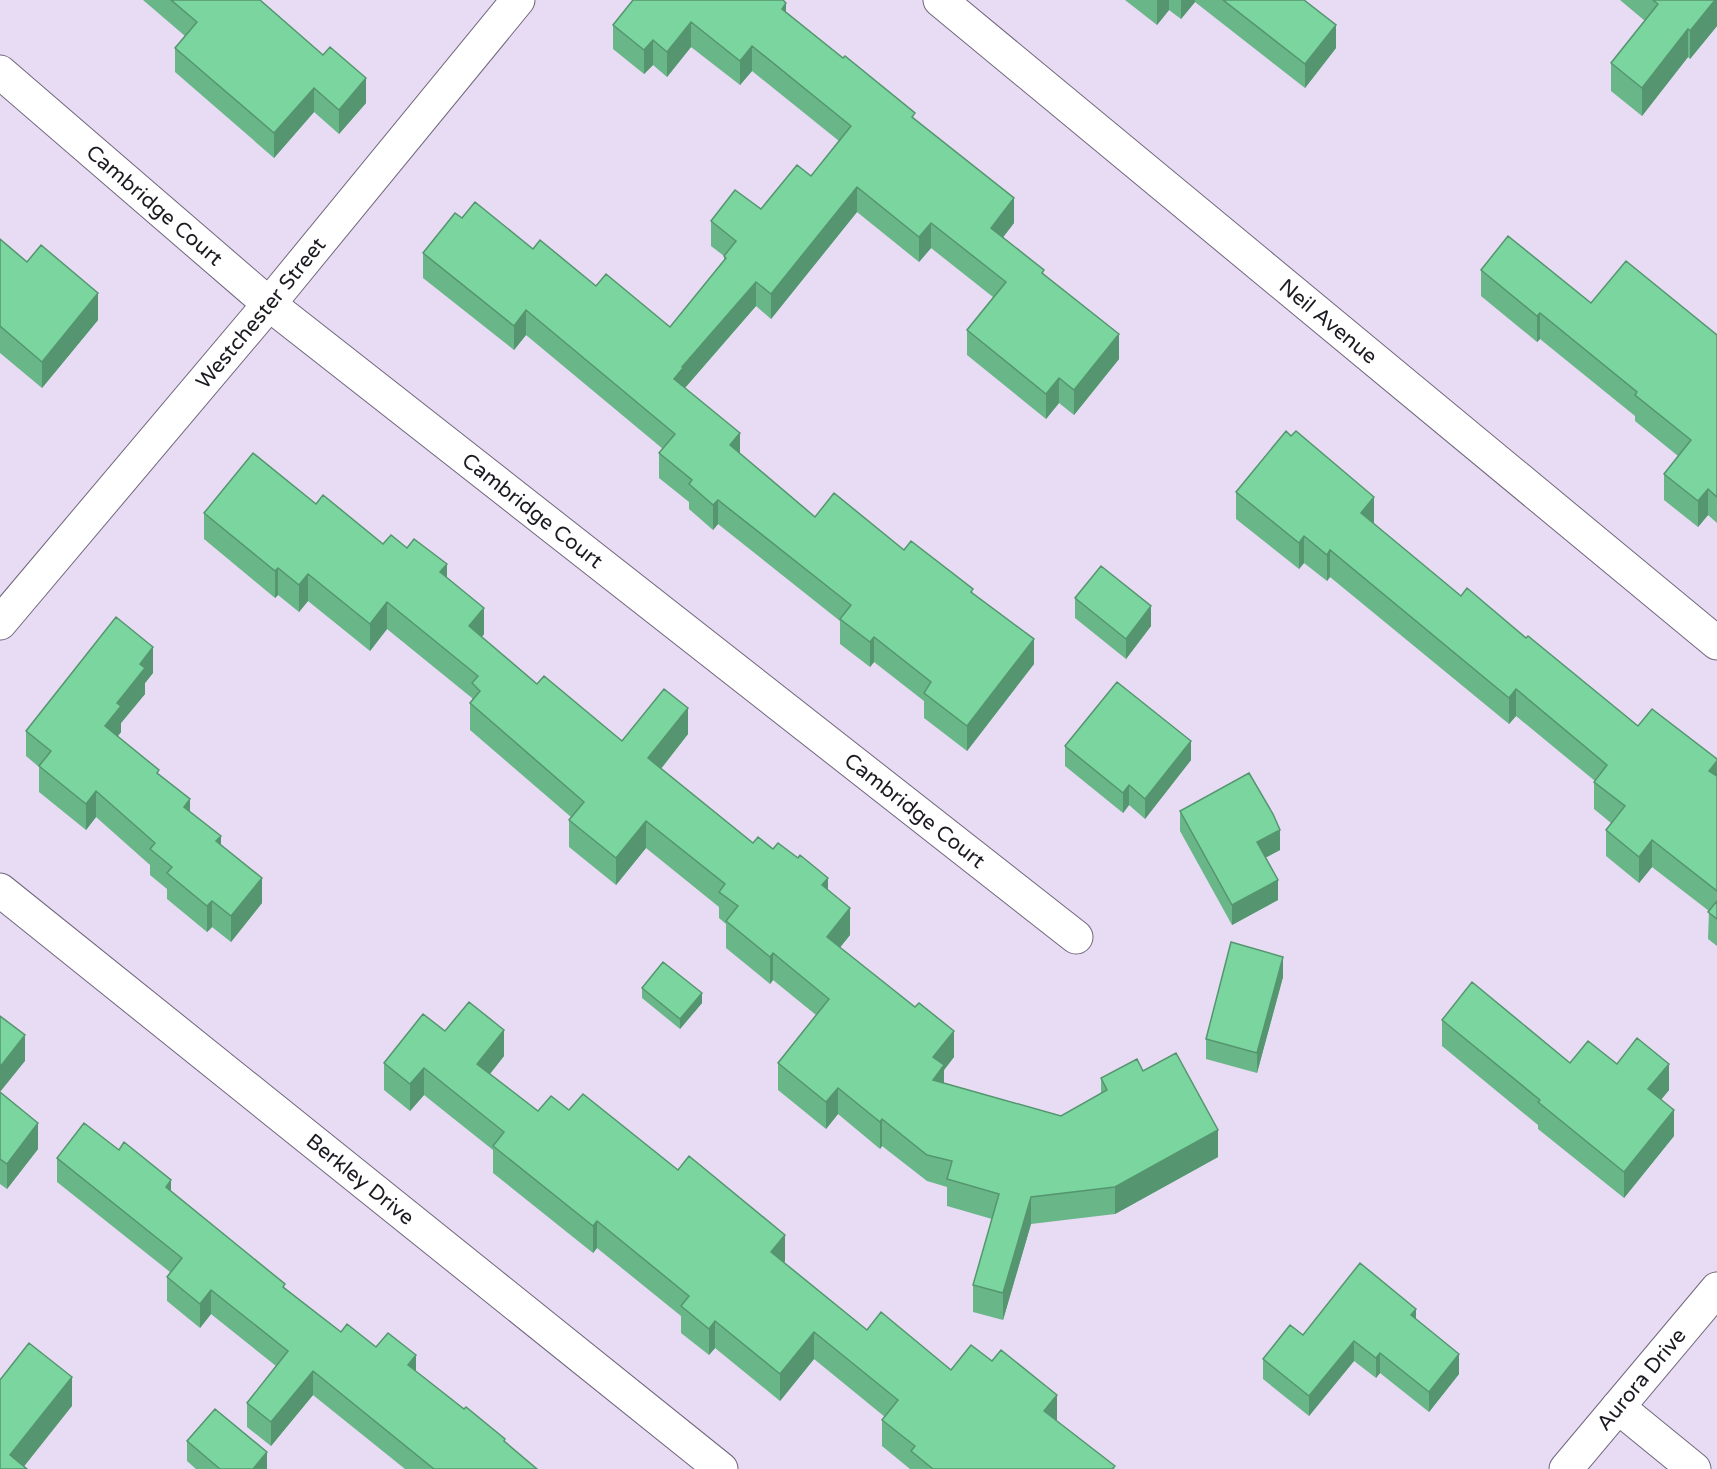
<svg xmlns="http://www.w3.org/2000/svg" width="1717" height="1469" font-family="'Varela Round',sans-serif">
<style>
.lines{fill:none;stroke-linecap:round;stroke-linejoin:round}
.minor-casing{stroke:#71677c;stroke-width:35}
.minor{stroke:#fff;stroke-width:33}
.wall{fill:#69b789}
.shaded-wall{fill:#55956f}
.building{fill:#7ad59f;stroke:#55956f;stroke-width:1.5}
.labels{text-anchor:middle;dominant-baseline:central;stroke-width:5;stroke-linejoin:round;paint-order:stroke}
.street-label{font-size:21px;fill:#1c1921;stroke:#e7dcf4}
</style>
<rect width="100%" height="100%" fill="#e7dcf4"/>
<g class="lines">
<g class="minor-casing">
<g id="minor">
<path id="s1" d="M940,0l777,643"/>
<path id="s2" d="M0,72l269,232 807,633"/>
<path id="s3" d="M0,623l269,-319 249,-304"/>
<path id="s4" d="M0,890l721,579"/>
<path d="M1618,1407l76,62"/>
<path id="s5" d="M1566,1469l151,-180"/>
</g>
</g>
<use href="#minor" class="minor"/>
</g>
<path class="wall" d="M143,0h117l106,103 -27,31 -25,-22 -40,46 -99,-86v-24l10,-12z
M1125,0h179l32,48 -31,40 -110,-86 -14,17 -12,-9 -12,15z
M1620,0h97v26l-27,33 -2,-2 -46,59 -31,-25v-28l34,-42z
M786,12l129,107 99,104 -11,14 41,37 75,85 -45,56 -15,-12 -13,16 -79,-64v-25l26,-33 -62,-49 -12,14 -62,-50 -86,107 -15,-13 -71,82 55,66 75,63 89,33 69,44 61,70 -67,87 -43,-33v-17l-50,-39 -4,5 -30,-23v-23l-122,-97 -5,6 -24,-21v-7l-30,-24v-25l4,-4 -137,-114 -12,15 -91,-72v-25l39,-35 71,31 63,37 74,41 54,-66v-5l-13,-10v-25l50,-12 50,-33 28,-35 -87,-70 -12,14 -49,-38 -24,30 -14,-12 -9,9 -31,-25v-24z
M0,239l98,81 -56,68 -42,-35z
M1481,270l110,33 126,32v188l-9,-8 -10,12 -34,-27v-26l14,-18 -43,-35v-5l-95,-77 -3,3 -56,-46z
M1291,436l83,88 87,72 65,42 112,88 79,33v187l-9,-7 1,-28 -57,-44 -13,16 -33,-27v-26l5,-7 -17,-14v-27l1,-1 -79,-65 -7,8 -179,-147 -3,4 -23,-18 -5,6 -63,-50v-27z
M316,504l67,40 64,34 37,56 -2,3 55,47 85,57 66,-7 -27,35 92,74 75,47 22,45 -10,12 114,110 -10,13v13l117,33 40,-22v-16l42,-7 75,86 -103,57 -84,10 -28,96 -30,-8v-27l19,-66 -45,-13v-19l-20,-6 -45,-35 -2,3 -42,-35 -12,15 -48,-39v-27l38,-48 -43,-35 -3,4 -44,-36v-24l-7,-6v-11l-73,-59 -30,37 -47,-38v-27l2,-3 -101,-87v-27l2,-3v-2l-85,-69 -17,22 -62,-50 -9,11 -21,-17 -3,3 -71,-59v-26z
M1075,598l76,28 -25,33 -51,-41z
M153,673l-8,10v11l-24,29v9l-3,4 41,39 31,37 31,32 41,59 -31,39 -19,-15 -5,5 -40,-33v-10l-17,-14v-10l-54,-48 -10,13 -47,-38v-25l-13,-11v-25z
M1065,746l126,14 -46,59 -16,-14 -6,8 -58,-47z
M1180,811l100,39 -15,8 13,42 -46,25 -52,-94z
M1283,977l-26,96 -51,-14v-20z
M642,988l60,15 -22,26 -38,-31z
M1442,1020l128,43 47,1 52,26 -8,10 13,36 -50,62 -86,-69v-4l-96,-79z
M445,1031l59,25 -14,18 48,37 31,-1 216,151 -1,2 83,67 190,91 58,48h-205l-28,-23v-26l3,-3 -71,-58 -34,42 -65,-53 -6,7 -28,-22v-17l-84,-68 -4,5 -100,-80v-23l-69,-55 -14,16 -26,-21v-27z
M0,1092l38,57 -31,40 -7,-5z
M57,1158l114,33 114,97 56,44 35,15 40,25 121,97h-132l-92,-74 -42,51 -24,-19v-24l29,-37 -65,-52 -11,14 -33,-27v-24l3,-5 -113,-90z
M1416,1320l43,54 -30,38 -49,-39 -4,5 -22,-17 -45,55 -46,-37v-20l40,-24z
M187,1441l80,28h-71l-9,-8z"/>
<path class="shaded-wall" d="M1158,0h11v10l-12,15v-24z
M1181,0h14v2l-14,17z
M1715,0h2v26l-27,33v-28z
M786,3v25l-4,-19z
M691,22v25l-24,30v-25z
M1336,25v23l-31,40v-24z
M1688,29v28l-46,59v-28z
M653,40v25l-9,9v-24z
M752,46v25l-12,14v-24z
M366,78v25l-27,31v-24z
M314,88v24l-40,46v-25z
M857,187v25l-86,107v-25z
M1014,198v25l-23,30v-25z
M931,223v25l-12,14v-25z
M756,282v24l-73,84 -9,-11 8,-12z
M98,293v27l-56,68v-26z
M526,310v25l-12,15v-24z
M1540,313v26l-3,3v-26z
M1119,334v25l-45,56v-25z
M1059,378v25l-13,16v-25z
M740,433v25l-10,-13z
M1708,489v26l-10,12v-26z
M1374,497v26l-13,17v-27z
M718,500v24l-5,6v-25z
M1304,536v27l-5,6v-26z
M1330,550v27l-3,4v-26z
M447,564v27l-7,-19z
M278,568v27l-3,3v-27z
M308,574v27l-9,11v-27z
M387,602v27l-17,22v-27z
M1151,606v20l-25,33v-20z
M484,608v26l-15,19v-27z
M874,637v25l-4,5v-25z
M1034,639v25l-67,87v-25z
M153,647v26l-8,10v11l-24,29v9l-16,20v-26l12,-23 23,-39z
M1516,689v27l-7,8v-26z
M688,708v26l-40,51v-27z
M1191,741v19l-46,59v-20z
M1717,761v26l-8,-16z
M1129,785v20l-6,8v-20z
M96,791v26l-10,13v-26z
M190,799v26l-6,-18z
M646,821v27l-30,37v-27z
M1280,830v20l-23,12v-20z
M221,836v26l-5,-21z
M1652,840v27l-13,16v-26z
M262,878v25l-31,39v-26z
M828,878v26l-6,-19z
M1278,880v20l-46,25v-20z
M212,901v26l-5,5v-26z
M850,908v27l-23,29v-27z
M773,953v27l-3,4v-27z
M1283,957v20l-26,96v-20z
M702,993v10l-22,26v-10z
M504,1030v26l-27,34v-26z
M954,1031v26l-10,13v22l-11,15v-50z
M25,1035v26l-25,31v-25z
M1669,1064v26l-21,25v-26z
M424,1068v27l-14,16v-27z
M838,1088v26l-12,15v-27z
M1674,1110v26l-50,62v-26z
M882,1119v27l-2,3v-27z
M38,1123v26l-31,40v-25z
M1218,1130v27l-103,57v-27z
M171,1180v24l-5,-17z
M1031,1197v27l-28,96v-27z
M597,1221v27l-4,5v-27z
M785,1235v26l-14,18v-27z
M211,1290v24l-11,14v-24z
M1416,1309v19l-5,-13z
M715,1321v27l-6,7v-26z
M814,1332v27l-34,42v-27z
M1354,1341v20l-45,55v-20z
M1380,1353v20l-4,5v-20z
M1459,1354v20l-30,38v-20z
M416,1355v24l-8,-14z
M313,1371v24l-42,51v-24z
M72,1377v29l-50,63 -12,-14z
M1057,1395v27l-13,-11z
M267,1452v17h-14z"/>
<path class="building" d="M171,0h89l63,55 7,-8 36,31 -27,32 -25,-22 -40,45 -99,-85 22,-26z
M633,0h150l3,3 -4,6 61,49 2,-2 70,57 -3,4 102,81 -23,30 53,42 -2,3 77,61 -45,56 -15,-12 -13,16 -79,-64 39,-48 -75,-59 -12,14 -62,-50 -86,107 -15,-12 -74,85 1,1 -9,11 66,54 -10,12 85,72 19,-24 70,57 7,-9 62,48 -2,3 63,47 -67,87 -43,-33 7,-11 -57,-45 -4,5 -30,-23 11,-14 -133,-105 -5,5 -24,-21 3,-4 -33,-27 16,-19 -149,-124 -12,16 -91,-73 32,-40 7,5 13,-16 58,47 7,-9 56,46 10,-12 64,53 56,-69 -2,-2 12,-15 -25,-20 24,-31 26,19 36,-44 14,11 40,-50 -99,-80 -12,15 -49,-39 -24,30 -14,-12 -9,10 -31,-25z
M1223,0h81l32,25 -31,39z
M1653,0h62l-25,31 -2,-2 -46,59 -31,-25 47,-59z
M1508,236l83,67 35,-42 91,74v162l-9,-8 -10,12 -34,-27 27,-34 -56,-45 2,-3 -97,-79 -3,3 -56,-46z
M0,239l27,23 14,-17 57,48 -56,69 -42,-36z
M1286,431l5,5 5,-5 78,66 -13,16 100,83 6,-8 59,50 2,-2 110,90 14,-17 65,50v2l-8,10 8,5v115l-65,-51 -13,17 -33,-27 19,-24 -31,-24 13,-17 -91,-76 -7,9 -179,-148 -3,5 -23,-19 -5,7 -63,-51z
M253,453l63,51 7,-9 60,49 8,-9 16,13 7,-9 33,25 -7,8 44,36 -15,18 68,58 7,-8 78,65 42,-52 24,19 -40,50 105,85 5,-6 15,12 5,-6 20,15 2,-3 28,23 -6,7 28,23 -23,29 88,70 4,-4 35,28 -21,26 11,8 -11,15 128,36 46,-26 -6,-12 36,-19 6,12 33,-18 42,77 -103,57 -84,10 -28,96 -30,-8 26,-91 -52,-15 5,-18 -25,-6 -45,-36 -2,3 -42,-34 -12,14 -48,-39 51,-64 -56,-46 -3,4 -44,-36 12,-15 -19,-14 6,-8 -79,-63 -30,37 -47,-38 15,-18 -114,-99 10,-12 -8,-8 6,-7 -91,-74 -17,22 -62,-50 -9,11 -21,-17 -3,3 -71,-58z
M1101,566l50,40 -25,33 -51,-41z
M116,617l37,30 -13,17 5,4 -28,35 4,3 -16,20 54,44 -2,3 33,26 -6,8 37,29 -5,5 46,37 -31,38 -19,-15 -5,5 -40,-33 5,-6 -22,-18 5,-6 -59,-52 -10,13 -47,-38 12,-15 -25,-20z
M1117,682l74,59 -46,58 -16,-14 -6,8 -58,-47z
M1249,773l24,41 7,16 -23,12 21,38 -46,25 -52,-94z
M1717,901v18l-9,-7z
M1231,942l52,15 -26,96 -51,-14z
M663,962l39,31 -22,26 -38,-31z
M1472,982l98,81 18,-22 29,23 20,-26 32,26 -21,25 26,21 -50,62 -86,-70 2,-2 -98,-80z
M469,1002l35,28 -27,34 61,47 13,-15 18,14 14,-16 95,76 11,-14 96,79 -14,17 96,78 14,-18 70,58 20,-25 21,16 9,-11 56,45 -13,16 71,55 -3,3h-179l-22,-18 4,-5 -33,-26 16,-20 -84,-68 -34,42 -65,-53 -6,8 -28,-23 8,-10 -92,-75 -4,5 -100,-80 11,-14 -80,-64 -14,16 -26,-21 39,-49 22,17z
M0,1016l25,19 -25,32z
M0,1092l38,31 -31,41 -7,-5z
M84,1123l35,27 5,-8 47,38 -5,7 119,97 -2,3 58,45 6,-8 29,23 12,-14 28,22 -8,10 56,44 2,-2 39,32 -1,2 33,28h-103l-121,-98 -42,51 -24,-19 41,-52 -77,-61 -11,14 -33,-27 15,-19 -125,-100z
M1360,1263l56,46 -5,6 48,39 -30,38 -49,-39 -4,5 -22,-17 -45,55 -46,-37 27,-34 13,10z
M29,1343l43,34 -62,78 17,14h-27v-89z
M215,1409l52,43 -14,17h-33l-33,-28z"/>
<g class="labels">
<g class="street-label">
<text stroke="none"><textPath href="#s2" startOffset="204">Cambridge Court</textPath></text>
<text stroke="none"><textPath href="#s3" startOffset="405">Westchester Street</textPath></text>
<text stroke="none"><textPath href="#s1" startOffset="504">Neil Avenue</textPath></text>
<text stroke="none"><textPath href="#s2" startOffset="690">Cambridge Court</textPath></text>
<text stroke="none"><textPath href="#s2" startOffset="1176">Cambridge Court</textPath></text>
<text stroke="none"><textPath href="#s4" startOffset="462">Berkley Drive</textPath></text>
<text stroke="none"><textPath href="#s5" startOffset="117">Aurora Drive</textPath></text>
</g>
</g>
</svg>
